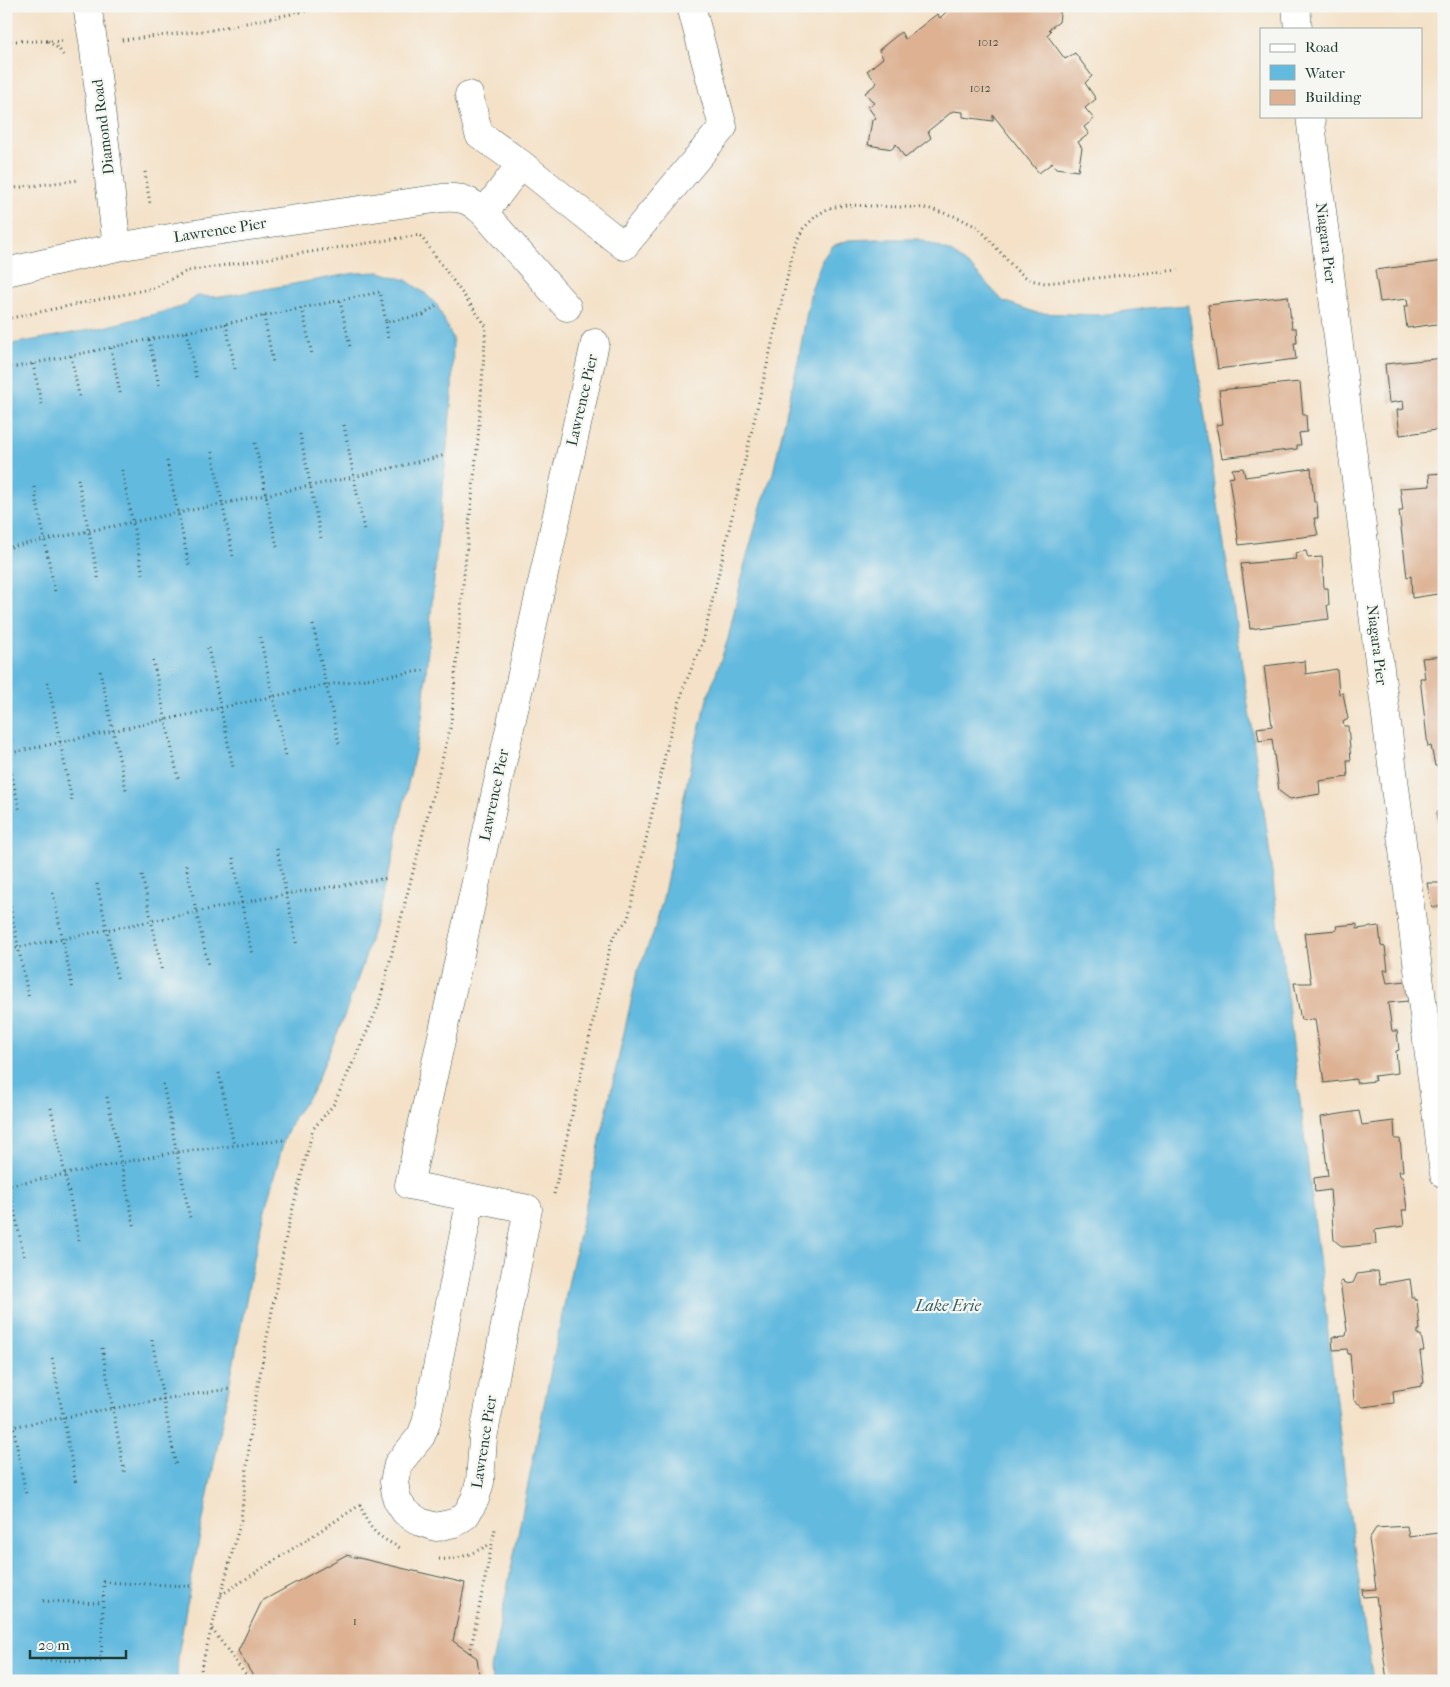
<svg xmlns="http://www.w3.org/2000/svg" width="1450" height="1687" font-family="'IM FELL French Canon',serif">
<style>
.water{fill:#63badf;stroke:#417c8a}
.building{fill:#ddb192}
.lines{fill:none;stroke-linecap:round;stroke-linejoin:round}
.minor-casing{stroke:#3f564a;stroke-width:29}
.path{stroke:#3f564a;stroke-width:3;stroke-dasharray:1 4;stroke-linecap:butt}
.minor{stroke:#fff;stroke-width:28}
.labels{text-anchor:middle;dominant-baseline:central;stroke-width:4.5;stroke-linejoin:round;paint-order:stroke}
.number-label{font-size:12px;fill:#4e5a4c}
.street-label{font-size:15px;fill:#1f3d34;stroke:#f6f6f2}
.water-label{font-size:16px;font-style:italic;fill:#305c5f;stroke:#f6f6f2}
</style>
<rect width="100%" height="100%" fill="#f6f6f2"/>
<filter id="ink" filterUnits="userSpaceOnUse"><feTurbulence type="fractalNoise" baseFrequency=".02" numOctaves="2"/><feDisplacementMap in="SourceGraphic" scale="10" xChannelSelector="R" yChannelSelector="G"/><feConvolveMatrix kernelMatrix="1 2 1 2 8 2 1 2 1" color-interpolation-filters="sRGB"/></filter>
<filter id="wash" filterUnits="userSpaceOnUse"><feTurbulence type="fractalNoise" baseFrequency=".0096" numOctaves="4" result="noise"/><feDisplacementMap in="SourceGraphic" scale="20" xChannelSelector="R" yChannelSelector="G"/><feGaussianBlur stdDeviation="1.12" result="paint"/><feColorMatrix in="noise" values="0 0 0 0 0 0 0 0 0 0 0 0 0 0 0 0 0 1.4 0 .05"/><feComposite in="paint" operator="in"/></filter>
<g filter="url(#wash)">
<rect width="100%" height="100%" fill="#f4e1c7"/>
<path class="water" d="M877,239h41l33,13 22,17 30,32 34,12 62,2 49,-7 40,-3 79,526 53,434 28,238 25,178h-881l-1,-12 78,-389 69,-310 15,-36 10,-36 30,-145 14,-54 21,-60 16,-72 18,-64 11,-30 25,-112 13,-71 11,-30 10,-14 17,-6z
M380,272l26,8 20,14 11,11 16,34 -1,56 -16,161 -14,163 -34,159 -25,86 -21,58 -30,70 -18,25 -10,23 -24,89 -70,357 -12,70 -1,25h-171v-1336l94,-17 82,-21 15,-11 24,1 134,-24z"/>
<g id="blocks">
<path class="building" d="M952,6h109l-2,16 -10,7 2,2 -4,4 18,24 10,-6 17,23 -7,7 11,16 -11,9 9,11 -10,8 5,7 -11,8 4,6 -4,23 -22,-3 -4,-5 -13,10 -46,-58v6l-30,-4v-5l-10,-1 -25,20 3,7 -26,20 -9,-14 -4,5 -24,-4 4,-25 4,-2 -8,-11 6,-4 -9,-10 12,-10 -10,-12 16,-13 -4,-8 22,-18 4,7 32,-25 3,4z
M1444,261v62l-37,5 -3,-22h4l-1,-7 -27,3 -5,-32z
M1288,296l4,32h4l1,15h-3l2,16 -78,10 -10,-64z
M1444,358v71l-44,6 -3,-25 7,-1 -1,-8 -14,2 -4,-39z
M1300,382l3,33h3l1,17 -8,1 2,12h-4v4l-75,9 -6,-33 7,-1 -4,-34z
M1243,468l2,9 66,-9 3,34h3l1,16h-4l4,17 -79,10 -10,-67 5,-1 -2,-8z
M1444,473v120l-32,5 -1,-22 -4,1 -8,-66h4l-3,-23 30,-2 -1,-12z
M1306,551l2,7 14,-1 2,31h4l1,17h-2l2,14 -79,10 -9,-65 55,-5 -1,-6z
M1444,656v109l-9,1 -4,-20 -3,1 -8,-69h5l-3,-20z
M1305,661l1,13 31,-5 2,25 4,-1 5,26 -5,3 1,4h4l3,34h-4l1,17 -29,4 1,13 -30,5 -11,-8 -7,-52 -13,2 -2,-13 15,-2 -8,-60z
M1436,812h8v39l-1,1z
M1427,883h17v22l-12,3z
M1357,924v5l22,-3 2,20 4,1 3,23h-4l3,13 19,-2 2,20 -20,2 4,28h5l2,19 -3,1 2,22 -24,3 1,5 -19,2v-4l-32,4 -9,-64 -14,1 -7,-37h17l-7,-50 33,-3 -1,-4z
M1359,1111l3,14 32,-4 1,18h5l3,32h-4l1,5 3,2 4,32h-5l2,16 -29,4 1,14 -33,3 -9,-7 -4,-50 -15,2 -1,-14 14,-2 -7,-59z
M1378,1271l2,13 30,-5 2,15h-1v3h3l1,3h2l3,30h-2v5h3l3,16h-4l4,32h-2v3l-29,5 1,12 -31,4 -9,-7 -4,-46h-2l-1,-5 -14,1 -1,-13 14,-1 1,-6 -7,-48 3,-1 1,3 9,-1 4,-9z
M1407,1526l2,11 29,-4 1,4h2l2,12 -2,-1v4l3,-1v130h-57l-11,-85 -13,1 -1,-7 14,-1 -7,-50 7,-11z
M346,1555l119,28 -12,58 24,17 3,23h-190l-13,-3 -21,3 -18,-30 24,-50z"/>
</g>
</g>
<g filter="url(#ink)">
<use href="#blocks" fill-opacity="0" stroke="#3f564a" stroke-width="1"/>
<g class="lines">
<g class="minor-casing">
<path id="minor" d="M87,6l6,35 24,206
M1296,6l2,23
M469,95l10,39 42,30 103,82 99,-119 -32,-121
M1310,116l134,1058
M484,213l37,-49
M6,272l111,-25 71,-12 254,-37c20,-1 27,1 42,15l83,94
M471,1198l-45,225 -5,13 -23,28 -4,18 3,18 8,12 15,10 16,5 18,-4 12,-8 9,-16 5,-17 3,-44 45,-229 -119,-24 186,-842"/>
</g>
<path class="path" d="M122,40l89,-10 120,-24
M6,41h57
M48,41l11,8 4,6
M145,172l5,32
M6,189l73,-9
M340,301l10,46
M302,308l10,47
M264,316l9,47
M6,319l148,-31 33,-17 233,-36 66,91 -8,113 -15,145 -12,141 -73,282 -44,97 -21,25 -4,16 -22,86 -34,181 -12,108 -40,148 2,13
M386,322l2,18
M226,324l9,45
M187,332l9,46
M149,340l10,45
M111,348l9,45
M71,356l9,44
M33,364l9,43
M6,369l374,-77 6,30 37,-7 14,-10
M344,425l20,105
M300,434l21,104
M255,443l22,104
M212,452l21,104
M167,461l22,104
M122,470l21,104
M78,479l21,103
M34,487l21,105
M6,548l348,-71 92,-22
M6,577l5,24
M313,625l26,119
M260,637l26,119
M208,648l25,119
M153,660l25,118
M100,671l26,119
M48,682l24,119
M6,749l14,63
M6,754l320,-69 101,-15
M277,849l20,97
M233,858l19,97
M186,865l22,99
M142,875l20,97
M97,884l21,97
M53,893l20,97
M9,902l20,97
M6,950l280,-56 102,-16
M219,1073l15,72
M163,1084l27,134
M107,1097l28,132
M51,1108l28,133
M6,1172l18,84
M6,1186l170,-34 108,-12
M554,1194l57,-251 4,-9 13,-15 42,-185 14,-47 19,-46 87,-375 5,-22 8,-15 13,-13 13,-8 17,-3 81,3 30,9 22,11 37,42 14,10 15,3 133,-13
M152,1340l24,126
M102,1348l23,128
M52,1358l24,126
M6,1389l20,105
M6,1428l157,-29 66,-10
M439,1559c18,2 36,-7 52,-15
M221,1595l139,-90c11,28 16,30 42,44
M43,1601l60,2
M212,1629l38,52
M470,1653l25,-124
M40,1660l61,1 3,-79 86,4"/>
<use href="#minor" class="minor"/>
</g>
</g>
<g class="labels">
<g class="number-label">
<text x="988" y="42">1012</text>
<text x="980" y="88">1012</text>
<text x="355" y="1621">1</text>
</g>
<g class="street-label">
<text transform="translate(103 127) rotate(-97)">Diamond Road</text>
<text transform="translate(220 230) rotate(-9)">Lawrence Pier</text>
<text transform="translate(1326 243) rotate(83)">Niagara Pier</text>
<text transform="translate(582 400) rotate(-77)">Lawrence Pier</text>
<text transform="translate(1377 645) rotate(83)">Niagara Pier</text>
<text transform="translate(494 795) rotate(-78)">Lawrence Pier</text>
<text transform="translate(484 1442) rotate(-81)">Lawrence Pier</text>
</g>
<g class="water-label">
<text x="948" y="1305">Lake Erie</text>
</g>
</g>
<rect width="1450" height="1687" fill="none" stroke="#f6f6f2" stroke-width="25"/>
<rect x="1260" y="28" width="162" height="90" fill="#f6f6f2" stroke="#a0aca6"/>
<rect x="1270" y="44" width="25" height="8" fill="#ffffff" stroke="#a0aca6"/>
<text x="1305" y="52" font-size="15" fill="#1f3d34">Road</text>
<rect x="1270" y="65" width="25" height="15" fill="#63badf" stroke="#a0aca6"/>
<text x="1305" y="78" font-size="15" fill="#1f3d34">Water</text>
<rect x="1270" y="90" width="25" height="15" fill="#ddb192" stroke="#a0aca6"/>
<text x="1305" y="102" font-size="15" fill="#1f3d34">Building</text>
<path d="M30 1650v8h96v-8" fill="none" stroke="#1f3d34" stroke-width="2.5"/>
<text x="38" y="1650" font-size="15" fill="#1f3d34" stroke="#f6f6f2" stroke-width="4" paint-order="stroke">20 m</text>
</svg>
